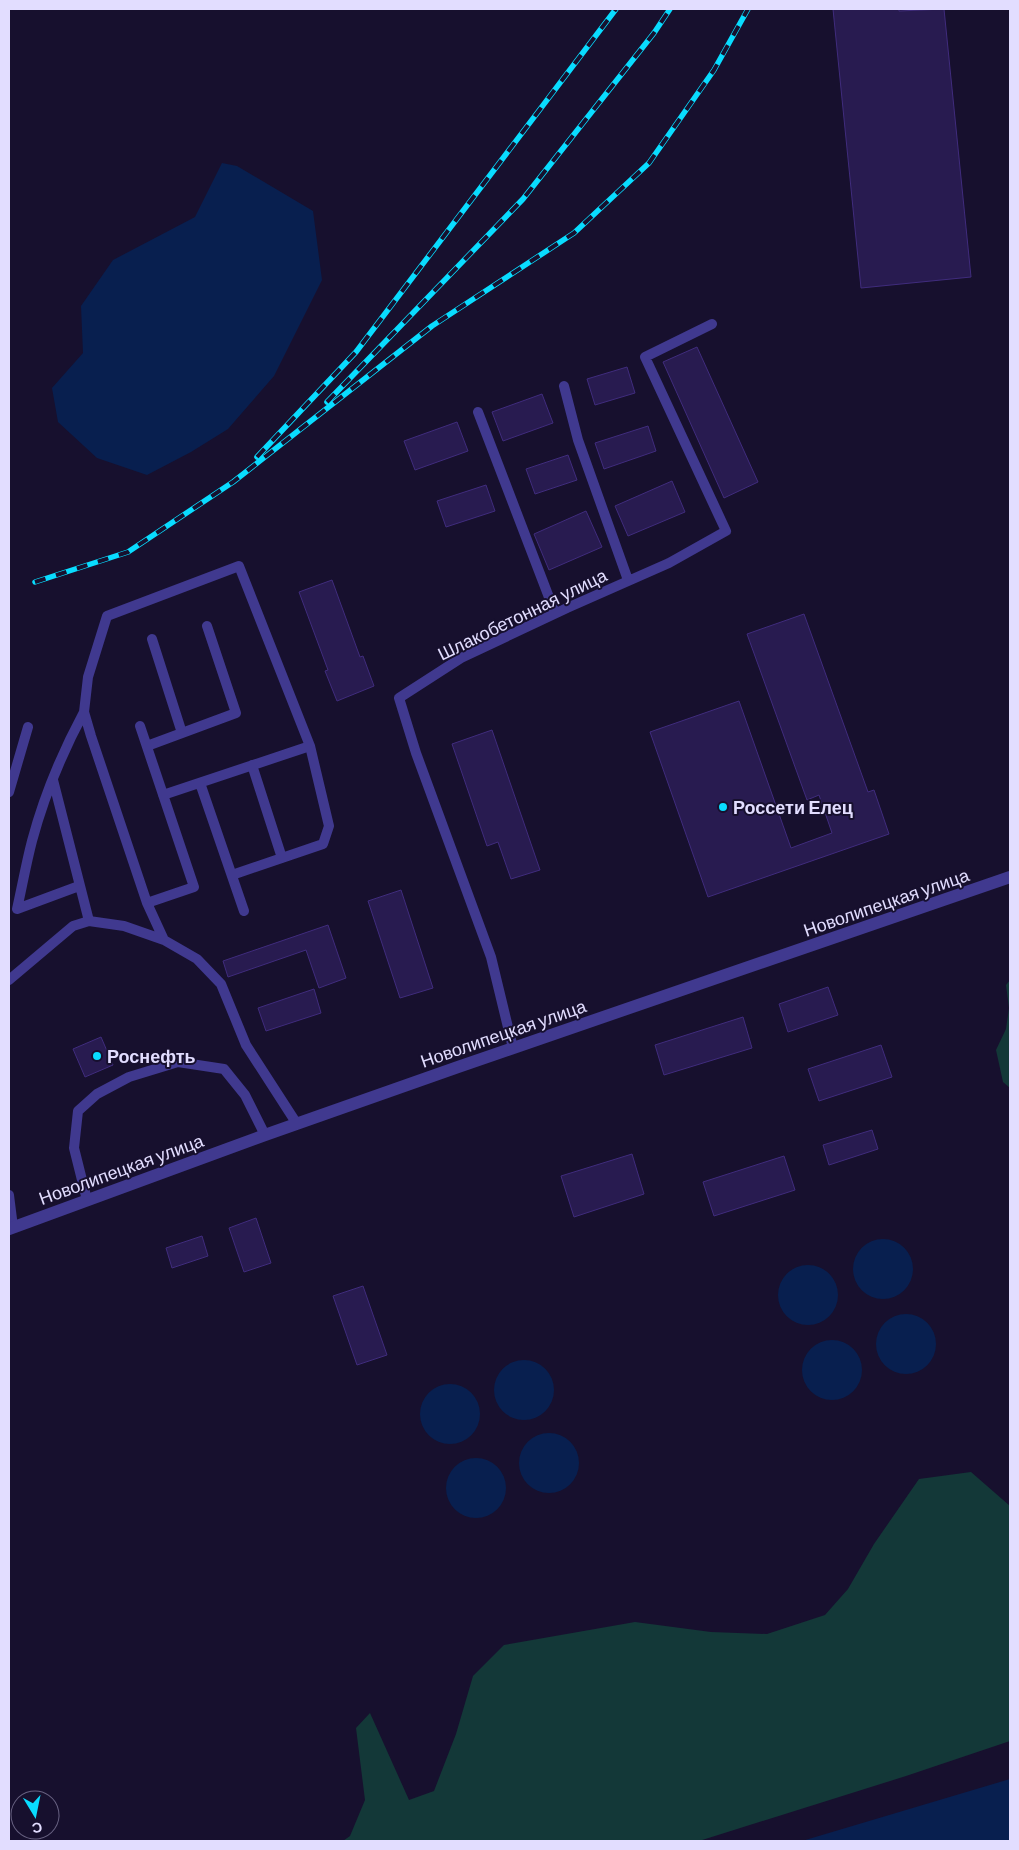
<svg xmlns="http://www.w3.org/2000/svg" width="1019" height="1850" font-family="Barlow,sans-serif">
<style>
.green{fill:#133838}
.water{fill:#081f4f}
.building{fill:#281b50;stroke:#402c7d}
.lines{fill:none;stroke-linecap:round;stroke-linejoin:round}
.service{stroke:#40398f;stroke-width:10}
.tertiary{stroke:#40398f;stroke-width:12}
.rail-casing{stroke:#09dcff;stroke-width:5.5}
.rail{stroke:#17102e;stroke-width:4;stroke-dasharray:11;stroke-linecap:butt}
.poi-dot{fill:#09dcff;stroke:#17102e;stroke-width:2}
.labels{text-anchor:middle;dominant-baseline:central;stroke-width:4;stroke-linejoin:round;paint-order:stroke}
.street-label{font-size:18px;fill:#e2ddff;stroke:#17102e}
.poi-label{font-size:18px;font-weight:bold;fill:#e2ddff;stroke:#17102e;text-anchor:start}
</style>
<rect width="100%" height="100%" fill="#17102e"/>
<path class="green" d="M1010,980v108l-7,-6 -7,-32 10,-21 3,-21 -3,-23z
M971,1472l39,34v235l-104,35 -207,65h-356l7,-5 15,-36 -9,-72 14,-15 39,87 25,-9 22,-57 17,-58 31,-31 131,-23 76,10 56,2 58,-19 23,-26 26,-45 45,-65z"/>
<path class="water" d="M222,163l15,3 76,45 9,69 -48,96 -46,53 -37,23 -44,23 -50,-17 -39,-36 -6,-34 31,-35 -2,-47 32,-46 82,-43z
M853 1269a30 30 0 1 1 60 0a30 30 0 1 1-60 0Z
M778 1295a30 30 0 1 1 60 0a30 30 0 1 1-60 0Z
M876 1344a30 30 0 1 1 60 0a30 30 0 1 1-60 0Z
M802 1370a30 30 0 1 1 60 0a30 30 0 1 1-60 0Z
M494 1390a30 30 0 1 1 60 0a30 30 0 1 1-60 0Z
M420 1414a30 30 0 1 1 60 0a30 30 0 1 1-60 0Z
M519 1463a30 30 0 1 1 60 0a30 30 0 1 1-60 0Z
M446 1488a30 30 0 1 1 60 0a30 30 0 1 1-60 0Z
M1010,1779v62h-208z"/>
<path class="building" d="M833,9h66v2l45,-2 27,268 -110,11z
M697,347l61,135 -34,16 -61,-136z
M627,367l8,26 -40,12 -8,-26z
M542,394l11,29 -50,18 -11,-29z
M457,422l11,29 -53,19 -11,-29z
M648,426l8,25 -52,18 -9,-26z
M568,455l9,25 -42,14 -9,-25z
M672,481l13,31 -57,24 -13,-30z
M486,485l9,26 -49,16 -9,-26z
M586,511l16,36 -53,23 -15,-36z
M332,580l28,77 3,-1 11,30 -37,15 -12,-30 3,-1 -29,-78z
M804,614l64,178 6,-2 15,44 -181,63 -58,-165 89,-31 52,147 41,-15 -13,-38 -12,5 -60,-166z
M492,730l48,140 -29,9 -13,-37 -11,4 -35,-102z
M401,890l32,98 -33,10 -32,-97z
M328,925l18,53 -27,10 -13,-38 -78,27 -5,-16z
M828,987l10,28 -50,17 -9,-28z
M314,989l7,24 -55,18 -8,-23z
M743,1017l9,31 -88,27 -9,-30z
M101,1037l12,28 -28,12 -12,-28z
M881,1045l11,32 -73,24 -11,-32z
M872,1130l6,19 -49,16 -6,-20z
M632,1154l12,40 -70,23 -13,-41z
M784,1156l11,34 -81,26 -11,-34z
M256,1218l15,45 -27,9 -15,-44z
M202,1236l6,20 -36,12 -6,-20z
M363,1286l24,69 -30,10 -24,-69z"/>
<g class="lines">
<path class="service" d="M564,386l14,54 50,140
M478,412l77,201
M152,639l30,94
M140,726l54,161 -47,16
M147,746l89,-33 -29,-87
M252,765l30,93
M53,780l36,141
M200,783l44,128
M9,792l19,-65
M163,795l147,-49
M79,886l-62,23c5,-22 9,-45 15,-68 12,-45 30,-88 52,-129
M164,940l-17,-37 -56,-167 -7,-24 4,-35 19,-61 132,-50 71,180 19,80 -6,18 -91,31
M9,980l64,-54 16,-5 35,5 40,14 33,19 24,25 25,61 51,79
M513,1048l-22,-91 -75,-204 -17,-55 62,-40 106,-50 102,-45 57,-32 -81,-174 67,-33
M9,1195l4,32
M87,1200l-13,-52 4,-37 19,-17 32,-17 49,-15 46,7 21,26 20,40"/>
<path class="tertiary" d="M9,1229l256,-94 193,-68 552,-190"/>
<g class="rail-casing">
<path id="rail" d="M327,402l196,-203 131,-166 16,-24
M257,457l99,-105 260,-343
M35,582l93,-30 105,-70 199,-156 142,-93 75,-70 65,-93 34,-61"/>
</g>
<use href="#rail" class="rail"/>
</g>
<g class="poi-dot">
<circle cx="723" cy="807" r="5"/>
<circle cx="97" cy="1056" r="5"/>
</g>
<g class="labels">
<g class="street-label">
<text transform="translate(522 614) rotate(-26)">Шлакобетонная улица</text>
<text transform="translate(886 902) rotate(-19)">Новолипецкая улица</text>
<text transform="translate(503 1033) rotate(-19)">Новолипецкая улица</text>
<text transform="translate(121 1169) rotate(-20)">Новолипецкая улица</text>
</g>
<g class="poi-label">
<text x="733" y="807">Россети Елец</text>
<text x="107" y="1056">Роснефть</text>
</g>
</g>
<rect width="1019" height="1850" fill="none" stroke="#e2ddff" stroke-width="20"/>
<g transform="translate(35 1815) rotate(170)"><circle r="24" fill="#17102e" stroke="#686282"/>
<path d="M0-4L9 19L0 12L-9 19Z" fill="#09dcff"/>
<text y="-8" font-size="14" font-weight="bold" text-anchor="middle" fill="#e2ddff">С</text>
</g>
</svg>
